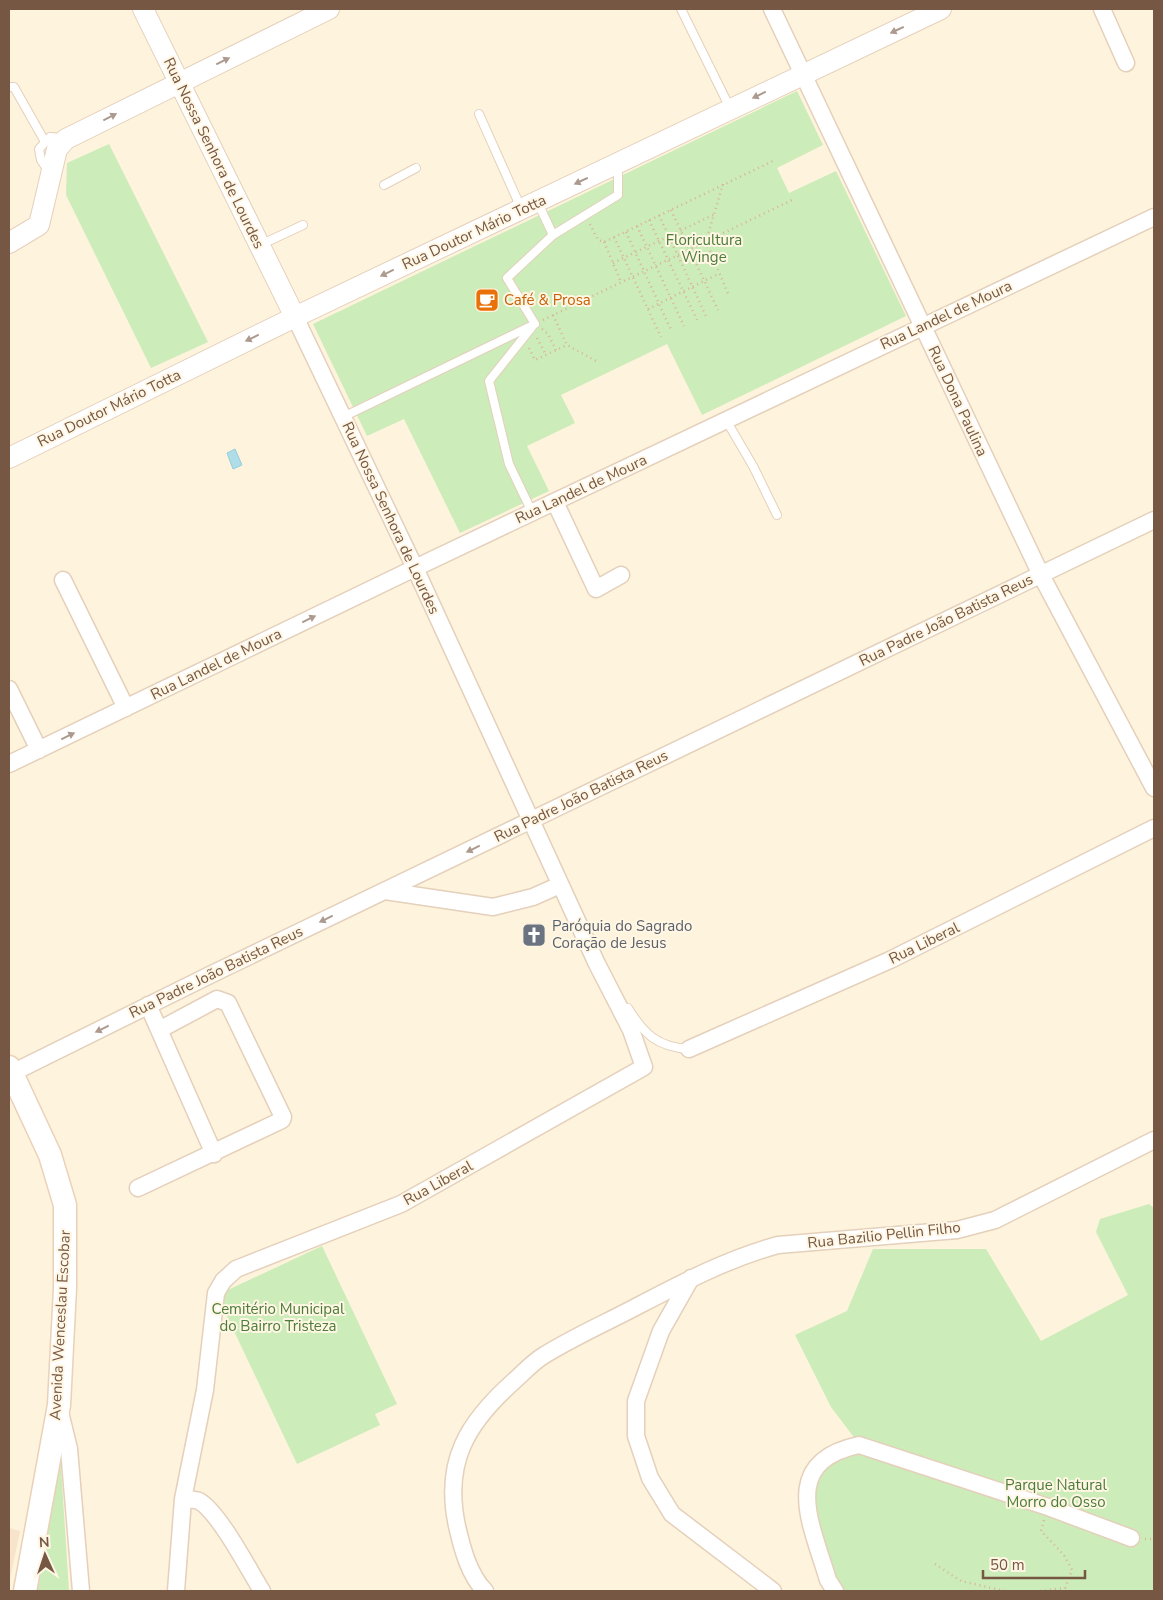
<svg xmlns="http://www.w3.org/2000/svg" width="1163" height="1600" font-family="'Nunito Sans',sans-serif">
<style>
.residential{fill:#f7e4ca}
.green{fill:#ccecba}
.water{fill:#afdee9;stroke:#95cddb}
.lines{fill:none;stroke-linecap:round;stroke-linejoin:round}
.service-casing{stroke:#e4d0bb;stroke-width:10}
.minor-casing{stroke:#e4d0bb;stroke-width:19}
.tertiary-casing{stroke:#e4d0bb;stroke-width:22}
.secondary-casing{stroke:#ead1b7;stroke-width:25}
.path{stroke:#dab395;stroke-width:2.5;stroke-dasharray:1 4;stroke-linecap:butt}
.service{stroke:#fff;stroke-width:8}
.minor{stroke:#fff;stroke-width:16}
.tertiary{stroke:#fff;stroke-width:20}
.secondary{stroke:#fff;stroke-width:22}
.oneway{fill:#ac9a8e}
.labels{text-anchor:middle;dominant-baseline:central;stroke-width:4;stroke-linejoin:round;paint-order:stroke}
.street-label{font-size:15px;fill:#755743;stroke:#fff6e4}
.park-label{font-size:15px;fill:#4b7c3a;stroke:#fff6e4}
.food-label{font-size:15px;fill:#c56008;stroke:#fff6e4;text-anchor:start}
.worship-label{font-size:15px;fill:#5b616d;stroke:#fff6e4;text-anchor:start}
</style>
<rect width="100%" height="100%" fill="#fef3dc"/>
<path class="residential" d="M9,1528l11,3 -11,53z"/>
<path class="green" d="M797,91l26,54 -46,23 12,25 47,-22 70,145 -204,99 -35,-71 -106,51 14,28 -48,23 22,45 -89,42 -56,-114 -37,17 -54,-112z
M109,144l99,198 -57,26 -85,-173 1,-32z
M1149,1204l5,4v383h-311l-9,-8 -25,-83 8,-28 42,-28 -28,-37 -36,-72 52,-24 26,-62h113l55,92 87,-46 -32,-63 4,-13z
M322,1246l75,158 -22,10 5,11 -83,39 -80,-169z
M60,1452l9,139h-36z"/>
<path class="water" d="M235,449l7,16 -9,4 -6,-16z"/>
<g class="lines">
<g class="service-casing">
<path id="service" d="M681,9l49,99
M9,87h5l30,53
M479,114l42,94
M49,172l-8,-12 -2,-11 11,-12 13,1
M384,185l32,-17
M538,203l15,32
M260,245l43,-20
M535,324l-28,-46 46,-43 65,-40v-30
M532,327l-43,54 20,83 23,48
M343,417l192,-93
M726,420l27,46 24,49
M628,1008c16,26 29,39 61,41"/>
</g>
<g class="minor-casing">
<path id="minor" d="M772,9l269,566 113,213
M1102,9l24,54
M555,502l41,87 25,-14
M63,580l63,128
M9,689l30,61
M9,764l406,-196 739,-351
M385,891l108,16 40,-10 27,-12
M148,1005l66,149
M689,1049l201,-89 264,-132
M12,1073l202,-100 940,-453
M138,1188l144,-68 1,-3 -55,-114 -11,-4 -58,31
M691,1278l-30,53 -25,70v35l14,42 22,36 101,77
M60,1412l9,37 12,142
M183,1499c5,1 11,0 16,2 20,11 50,69 63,90
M176,1591l7,-92 22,-109 11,-97 7,-12 13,-12 165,-65 243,-137 -13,-37 -34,-66 -182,-396 -120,-251
M485,1591c-16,-16 -23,-43 -28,-65 -14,-65 11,-104 57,-145 9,-8 19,-19 29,-25 27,-17 58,-31 87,-46 48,-25 96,-51 148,-65l179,-15 38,-10 159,-80
M835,1591l-7,-11c-16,-55 -50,-118 31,-135l189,62 83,31"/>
</g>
<g class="tertiary-casing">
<path id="tertiary" d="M143,9l152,308
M9,243l30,-18 18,-76 9,-10 263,-130
M9,458l286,-141 646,-308"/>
</g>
<g class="secondary-casing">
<path id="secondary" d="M9,1067l41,88 15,50v83l-6,117 -34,186"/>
</g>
<path class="path" d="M723,184l-17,57 23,55
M671,210l47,100
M659,215l47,101
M649,220l48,100
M590,224l8,16 6,2 169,-81
M637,226l47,100
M626,232l46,100
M614,237l47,100
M604,242l17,40
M613,263l102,-49
M648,309l70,-35
M553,315l14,30 29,16
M543,320l249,-120
M542,329l6,5 8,16
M537,338l9,17
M529,348l6,12 32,-15
M1145,1539h9
M935,1564l26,17 44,10
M1040,1591l25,-3 7,-18 -8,-15 -23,-24 3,-11"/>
<use href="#service" class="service"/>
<use href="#minor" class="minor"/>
<use href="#tertiary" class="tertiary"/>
<use href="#secondary" class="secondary"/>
</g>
<defs><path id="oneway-solid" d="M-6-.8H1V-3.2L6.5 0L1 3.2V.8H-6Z" transform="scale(1.25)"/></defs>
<g class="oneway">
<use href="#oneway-solid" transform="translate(897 30) rotate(155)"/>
<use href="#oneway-solid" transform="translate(223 61) rotate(-26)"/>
<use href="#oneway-solid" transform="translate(759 95) rotate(154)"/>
<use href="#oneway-solid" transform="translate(110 117) rotate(-27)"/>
<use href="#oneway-solid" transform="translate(581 181) rotate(155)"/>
<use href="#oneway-solid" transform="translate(387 273) rotate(154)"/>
<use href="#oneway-solid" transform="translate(252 338) rotate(154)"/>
<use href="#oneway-solid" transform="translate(309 619) rotate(-26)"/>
<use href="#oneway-solid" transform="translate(68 736) rotate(-26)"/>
<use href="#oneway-solid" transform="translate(473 849) rotate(154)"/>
<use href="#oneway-solid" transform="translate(326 919) rotate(154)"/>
<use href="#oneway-solid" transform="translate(102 1029) rotate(154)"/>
</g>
<defs>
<g id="cafe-square" transform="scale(1.25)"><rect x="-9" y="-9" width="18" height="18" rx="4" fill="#e8710a" stroke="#fff6e4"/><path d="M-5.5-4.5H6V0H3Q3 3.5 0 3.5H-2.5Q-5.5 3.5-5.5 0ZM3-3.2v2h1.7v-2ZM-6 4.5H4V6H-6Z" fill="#fff"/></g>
<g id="church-square" transform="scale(1.25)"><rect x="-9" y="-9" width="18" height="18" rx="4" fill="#6b7280" stroke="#fff6e4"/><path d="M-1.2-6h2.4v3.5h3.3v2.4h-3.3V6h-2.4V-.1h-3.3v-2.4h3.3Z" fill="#fff"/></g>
</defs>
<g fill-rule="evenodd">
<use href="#cafe-square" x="487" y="300"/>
<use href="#church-square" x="534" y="935"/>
</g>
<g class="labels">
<g class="street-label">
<text transform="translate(214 153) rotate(64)">Rua Nossa Senhora de Lourdes</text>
<text transform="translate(474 232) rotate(-25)">Rua Doutor Mário Totta</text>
<text transform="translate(946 315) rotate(-25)">Rua Landel de Moura</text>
<text transform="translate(958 401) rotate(65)">Rua Dona Paulina</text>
<text transform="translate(109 408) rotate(-26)">Rua Doutor Mário Totta</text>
<text transform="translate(581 489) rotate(-25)">Rua Landel de Moura</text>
<text transform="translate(391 518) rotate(65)">Rua Nossa Senhora de Lourdes</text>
<text transform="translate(946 620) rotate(-26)">Rua Padre João Batista Reus</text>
<text transform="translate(216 664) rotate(-26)">Rua Landel de Moura</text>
<text transform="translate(581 796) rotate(-26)">Rua Padre João Batista Reus</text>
<text transform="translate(924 943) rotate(-26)">Rua Liberal</text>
<text transform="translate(216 972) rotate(-26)">Rua Padre João Batista Reus</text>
<text transform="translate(438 1183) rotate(-29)">Rua Liberal</text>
<text transform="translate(884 1235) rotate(-6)">Rua Bazilio Pellin Filho</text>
<text transform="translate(60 1325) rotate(-87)">Avenida Wenceslau Escobar</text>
</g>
<g class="park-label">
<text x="704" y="240">Floricultura<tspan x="704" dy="17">Winge</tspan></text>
<text x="278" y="1309">Cemitério Municipal<tspan x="278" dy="17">do Bairro Tristeza</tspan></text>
<text x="1056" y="1485">Parque Natural<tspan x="1056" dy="17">Morro do Osso</tspan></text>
</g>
<g class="food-label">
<text x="504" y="300">Café &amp; Prosa</text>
</g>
<g class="worship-label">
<text x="552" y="926">Paróquia do Sagrado<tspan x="552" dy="17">Coração de Jesus</tspan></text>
</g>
</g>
<rect width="1163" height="1600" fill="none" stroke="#755743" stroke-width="20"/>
<g transform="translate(45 1555) rotate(357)" stroke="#fff6e4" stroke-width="4" paint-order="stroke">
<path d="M0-4L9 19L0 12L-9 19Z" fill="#755743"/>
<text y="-8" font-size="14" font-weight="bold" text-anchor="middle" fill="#755743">N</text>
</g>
<path d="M983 1570v8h102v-8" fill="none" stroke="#755743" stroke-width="2.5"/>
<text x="990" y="1570" font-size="15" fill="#755743" stroke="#fff6e4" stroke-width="4" paint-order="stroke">50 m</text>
</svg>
